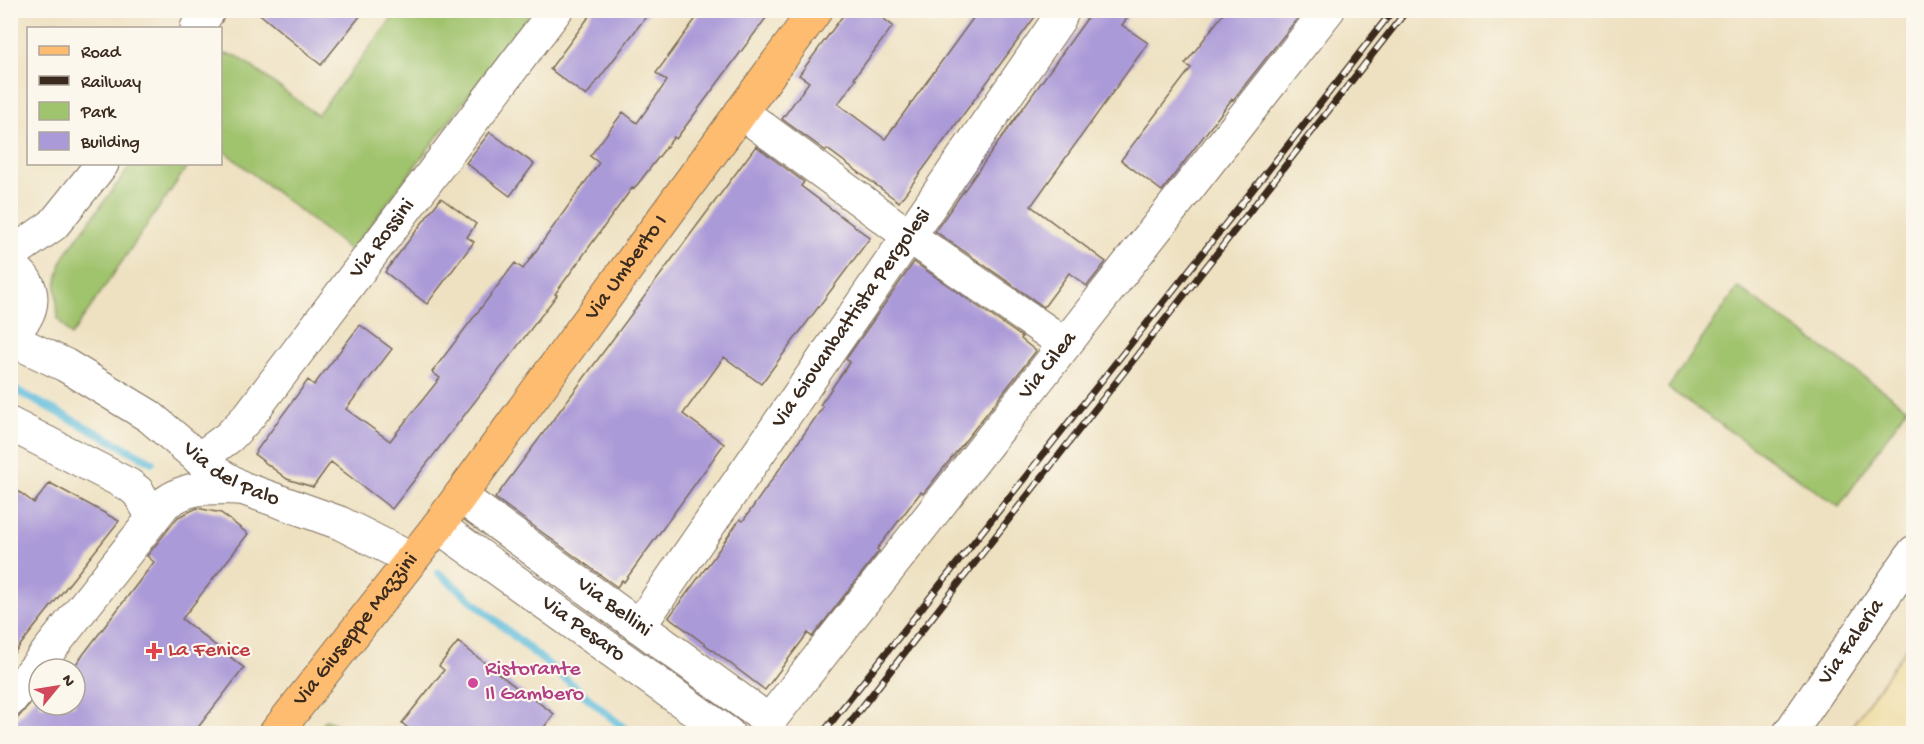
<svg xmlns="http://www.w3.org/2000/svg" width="1924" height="744" font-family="'Gochi Hand',sans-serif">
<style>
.green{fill:#a0c36d;stroke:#6e7646;stroke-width:1.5}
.sand{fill:#eeda9e;stroke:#94825e;stroke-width:1.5}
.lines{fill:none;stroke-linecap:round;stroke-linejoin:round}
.stream{stroke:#5dbcdb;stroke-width:8}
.building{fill:#ab9ad8}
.minor-casing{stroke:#7a6a57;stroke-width:35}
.major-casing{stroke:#7a6a57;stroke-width:35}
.minor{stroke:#fff;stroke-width:33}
.major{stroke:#fdbc70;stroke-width:33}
.rail-casing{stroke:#3b2a1e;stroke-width:7}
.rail{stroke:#fbf7ec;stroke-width:4.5;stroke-dasharray:14;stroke-linecap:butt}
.health-dot{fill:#e0444e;stroke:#fbf7ec;stroke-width:2}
.hotel-dot{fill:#d1479c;stroke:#fbf7ec;stroke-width:2}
.labels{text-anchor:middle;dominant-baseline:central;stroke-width:4.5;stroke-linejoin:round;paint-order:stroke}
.street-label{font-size:22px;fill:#3b2a1e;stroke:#fbf7ec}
.health-label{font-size:22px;fill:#be3a42;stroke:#fbf7ec;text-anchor:start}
.hotel-label{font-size:22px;fill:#b23c85;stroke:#fbf7ec;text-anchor:start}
</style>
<rect width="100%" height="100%" fill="#fbf7ec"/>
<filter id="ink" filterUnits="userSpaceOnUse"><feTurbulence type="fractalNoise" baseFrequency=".0167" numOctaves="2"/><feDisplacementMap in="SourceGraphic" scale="12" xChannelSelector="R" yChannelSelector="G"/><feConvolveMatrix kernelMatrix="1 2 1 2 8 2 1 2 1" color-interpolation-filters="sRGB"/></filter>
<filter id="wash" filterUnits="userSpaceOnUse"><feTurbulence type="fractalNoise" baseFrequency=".008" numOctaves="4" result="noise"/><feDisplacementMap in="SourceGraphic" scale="24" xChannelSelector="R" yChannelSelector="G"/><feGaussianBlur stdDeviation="1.35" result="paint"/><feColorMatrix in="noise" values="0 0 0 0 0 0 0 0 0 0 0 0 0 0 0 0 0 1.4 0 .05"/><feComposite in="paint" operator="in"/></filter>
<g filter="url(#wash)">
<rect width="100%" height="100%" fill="#eee1c1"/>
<path class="green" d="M398,11h134l-181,240 -130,-102v-94l4,-1 12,2 80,59z
M132,164h57l-118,172 -13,-17 -2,-34 5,-22 8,-14z
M1738,287l169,121 -68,99 -171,-119z
M325,720l37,13h-42l-3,-1z"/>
<path class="sand" d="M1913,638v95h-66z"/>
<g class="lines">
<path class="stream" d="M10,387l142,75
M439,573l192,161"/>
</g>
<g id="blocks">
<path class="building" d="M255,10h110l-44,55z
M594,10h57l-65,86 -36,-27z
M702,10h70l-96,129 -2,-2 -40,52 -2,-1 -77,106 2,1 -165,214 -61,-47 -18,25 -26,-8 -33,-25 54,-74 6,5 46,-60 32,24 -46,60 44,32 50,-63 -8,-6 83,-109 8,6 76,-106 -9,-7 33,-44 14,11 30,-42 -11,-8z
M847,10h25l21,16 -39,52 2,1 -18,25 47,35 94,-129h61l-141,192 -72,-53 -1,2 -44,-32 27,-37 -10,-7z
M1093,10h40l-11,15 26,18 -117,163 75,56 -19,24 -18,-13 -25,34 -109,-76z
M1226,10h78l-71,90 -1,-1 -70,92 -41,-31 70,-92 -6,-4z
M490,132l44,32 -24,32 -44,-33z
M756,146l48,36 -3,4 69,52 -109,146 -37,-27 -41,57 41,30 -100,138 -2,-2 -5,7 -122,-89z
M441,198l35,26 -9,13 7,5 -47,62 -42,-32z
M914,262l108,75 -1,2 15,12 -113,143 -2,-2 -44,57 2,2 -67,86 -4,-4 -43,57 -96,-73 42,-56 29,-42 3,2 80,-114 -3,-2 30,-43 -4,-3z
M50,483l69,38 -109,137v-173l24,18z
M197,508l24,5 27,21 -66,85 62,49 -51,66h-183v-7l29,-34v12h36v-36h-3l82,-107 -7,-6 31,-39z
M458,642l72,56 1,-1 23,17 -15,20h-124l-13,-11 42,-53 -5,-4z"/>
</g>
</g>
<g filter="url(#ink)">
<use href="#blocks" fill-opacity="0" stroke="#7a6a57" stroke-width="1.5"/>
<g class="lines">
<g class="minor-casing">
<g id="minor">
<path d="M197,28l12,-18"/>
<path d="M741,112l168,124 156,108"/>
<path d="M10,255l43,-30 49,-61"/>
<path d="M10,267c29,15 27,50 0,65"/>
<path id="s1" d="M10,339l55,26 84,51 66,56 27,16 98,35 71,36"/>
<path d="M10,424l119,61 9,7 15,25"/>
<path id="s2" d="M199,459l30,-22 20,-21 307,-406"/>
<path id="s3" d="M460,496l309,225 559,-711"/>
<path id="s4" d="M438,526l290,208"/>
<path id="s5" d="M639,626l420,-607 4,-9"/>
<path d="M10,700l155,-197c26,-19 47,-15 77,-15"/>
<path id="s6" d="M1789,734l125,-182"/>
</g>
</g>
<g class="major-casing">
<g id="major">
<path id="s7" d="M275,734l163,-208 378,-516"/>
</g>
</g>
<use href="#minor" class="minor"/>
<use href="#major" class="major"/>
<g class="rail-casing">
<path id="rail" d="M822,734l466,-589 105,-135
M841,734l566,-724"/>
</g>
<use href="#rail" class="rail"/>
</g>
</g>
<path class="health-dot" d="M151 642h6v6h6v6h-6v6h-6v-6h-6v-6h6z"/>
<circle class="hotel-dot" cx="473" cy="683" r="6"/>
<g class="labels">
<g class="street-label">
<text stroke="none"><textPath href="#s2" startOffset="288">Via Rossini</textPath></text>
<text stroke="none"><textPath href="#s7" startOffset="584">Via Umberto I</textPath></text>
<text stroke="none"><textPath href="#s5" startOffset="374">Via Giovanbattista Pergolesi</textPath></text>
<text stroke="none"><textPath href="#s3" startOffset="834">Via Cilea</textPath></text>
<text stroke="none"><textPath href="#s1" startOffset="261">Via del Palo</textPath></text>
<text stroke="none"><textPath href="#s3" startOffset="190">Via Bellini</textPath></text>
<text stroke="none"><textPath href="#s7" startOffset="132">Via Giuseppe Mazzini</textPath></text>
<text stroke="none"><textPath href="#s4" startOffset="178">Via Pesaro</textPath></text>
<text stroke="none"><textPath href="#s6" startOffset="111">Via Faleria</textPath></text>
</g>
<g class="health-label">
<text x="168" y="651">La Fenice</text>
</g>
<g class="hotel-label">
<text x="485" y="670">Ristorante<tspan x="485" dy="25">Il Gambero</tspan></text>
</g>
</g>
<rect width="1924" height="744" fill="none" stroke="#fbf7ec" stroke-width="36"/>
<rect x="27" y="27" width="195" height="138" fill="#fbf7ec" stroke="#aea59a" stroke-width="1.5"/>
<rect x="39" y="46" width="30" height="9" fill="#fdbc70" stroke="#aea59a" stroke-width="1.5"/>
<text x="81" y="57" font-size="18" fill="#3b2a1e">Road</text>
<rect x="39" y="76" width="30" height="9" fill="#3b2a1e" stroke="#aea59a" stroke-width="1.5"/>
<text x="81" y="87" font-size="18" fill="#3b2a1e">Railway</text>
<rect x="39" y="102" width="30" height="18" fill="#a0c36d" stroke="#aea59a" stroke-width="1.5"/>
<text x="81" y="117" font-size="18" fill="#3b2a1e">Park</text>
<rect x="39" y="132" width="30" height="18" fill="#ab9ad8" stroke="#aea59a" stroke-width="1.5"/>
<text x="81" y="147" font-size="18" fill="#3b2a1e">Building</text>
<g transform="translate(57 687) rotate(60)"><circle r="28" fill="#fbf7ec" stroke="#aea59a" stroke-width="1.5"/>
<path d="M0-4.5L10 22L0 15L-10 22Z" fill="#d1495b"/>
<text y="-9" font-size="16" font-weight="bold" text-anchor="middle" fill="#3b2a1e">N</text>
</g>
</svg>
